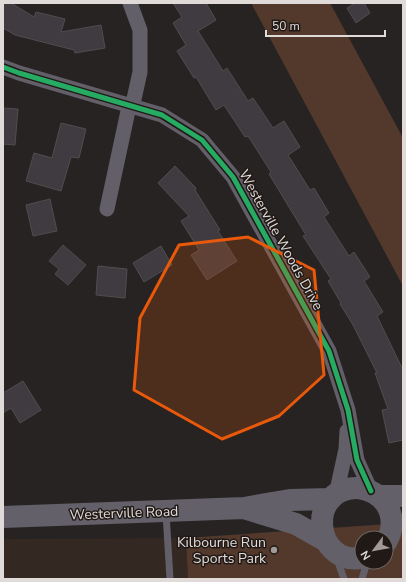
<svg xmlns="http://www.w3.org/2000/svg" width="406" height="582" font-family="'Nunito Sans',sans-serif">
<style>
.built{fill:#342823}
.green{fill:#53392c;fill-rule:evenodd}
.building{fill:#3f3b41;stroke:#504d4e}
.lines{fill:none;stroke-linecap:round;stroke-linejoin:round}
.service{stroke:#635f68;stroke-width:7}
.minor{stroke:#635f68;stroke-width:15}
.primary{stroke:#646069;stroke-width:22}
.cycleway-casing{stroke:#201916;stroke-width:8}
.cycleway{stroke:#26ab63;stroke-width:5}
.marked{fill:#e8590c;fill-opacity:0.2;stroke:#e8590c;stroke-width:3;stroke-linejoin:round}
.poi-dot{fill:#9f9b99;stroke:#201916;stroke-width:1.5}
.labels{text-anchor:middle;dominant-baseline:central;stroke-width:3;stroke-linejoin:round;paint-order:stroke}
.street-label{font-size:14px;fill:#e0dbd9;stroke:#201916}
.poi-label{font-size:14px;fill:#e0dbd9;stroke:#201916;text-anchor:end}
</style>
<rect width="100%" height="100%" fill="#272322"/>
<path class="built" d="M186,538l2,41h-185v-40z"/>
<path class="green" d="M251,3h79l73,135v148z
M403,523v56h-215l-2,-41zM362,538h24v24h-24z"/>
<path class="building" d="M3,3h8l23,14 2,-5 29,7 -4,13 40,-7 4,23 -30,5 -1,-3 -59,-15 -12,-7z
M173,3h33l10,17 -18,11 25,40 4,-3 21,33 5,-3 20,30 11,-7 16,26 -12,8 22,35 4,-2 15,25 -5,4 25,39 5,-4 16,25 -6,4 19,31 -6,4 26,54v70l-14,3 -7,-33 6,-1 -13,-36h2l-24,-48 -13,-21 1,-1 -13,-22 3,-2 -28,-43 3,-1 -37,-61 2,-2 -23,-36 -3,1 -21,-32 -8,5 -20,-33 -2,1 -17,-27 9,-6 -13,-22 9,-6z
M355,3h9l6,10 -14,10 -9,-15z
M3,108l15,1 -3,36 -12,-1z
M61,123l25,6 -7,29 -8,-1 -10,34 -35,-10 8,-28 18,5z
M175,166l21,22 -1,2 25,40 -2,1 19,30 -30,19 -16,-25 8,-5 -18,-29 8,-5 -31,-33z
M50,199l7,32 -24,5 -7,-31z
M63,245l23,20 -18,20 -13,-11 4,-5 -10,-8z
M161,246l11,19 -28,17 -11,-19z
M98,266l29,3 -2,29 -29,-3z
M23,381l18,29 -21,13 -9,-15 -8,5v-20z"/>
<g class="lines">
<path class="service" d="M166,513l4,66
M337,559l7,20
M362,579l5,-17"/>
<path class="minor" d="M3,67l16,6 143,42 40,25 31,37 96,174 19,59 9,50 14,31
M107,209l21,-98 6,-12 6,-27v-42l-10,-27
M336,495l10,-46 1,-18"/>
<path class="primary" d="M379,496h24
M247,509l49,15 30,17
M3,517l241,-9 46,-8 41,-1
M362,558c-49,8 -56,-71 -4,-70 11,1 22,7 28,16 8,12 7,27 0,38"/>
<g class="cycleway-casing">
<path id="cycleway" d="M3,67l16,6 143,42 40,25 31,37 96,174 19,59 9,50 14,31"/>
</g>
<use href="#cycleway" class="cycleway"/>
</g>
<path class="marked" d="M248,237l66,33 10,105 -45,41 -57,23 -88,-49 6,-72 39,-73z"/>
<circle class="poi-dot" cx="274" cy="550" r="4"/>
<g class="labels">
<g class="street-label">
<text transform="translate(281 240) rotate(61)">Westerville Woods Drive</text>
<text transform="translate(124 513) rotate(-2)">Westerville Road</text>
</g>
<g class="poi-label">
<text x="266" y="542">Kilbourne Run<tspan x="266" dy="16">Sports Park</tspan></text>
</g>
</g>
<rect width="406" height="582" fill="none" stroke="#e0dbd9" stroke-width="8"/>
<g transform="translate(374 550) rotate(238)"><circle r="19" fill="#201916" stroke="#6d6764"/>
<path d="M0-3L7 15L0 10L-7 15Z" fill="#9f9b99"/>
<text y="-6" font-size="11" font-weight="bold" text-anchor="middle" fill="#e0dbd9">N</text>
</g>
<path d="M266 30v6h119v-6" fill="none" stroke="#e0dbd9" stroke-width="2"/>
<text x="272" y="30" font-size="12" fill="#e0dbd9" stroke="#201916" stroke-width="3" paint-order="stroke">50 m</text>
</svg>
